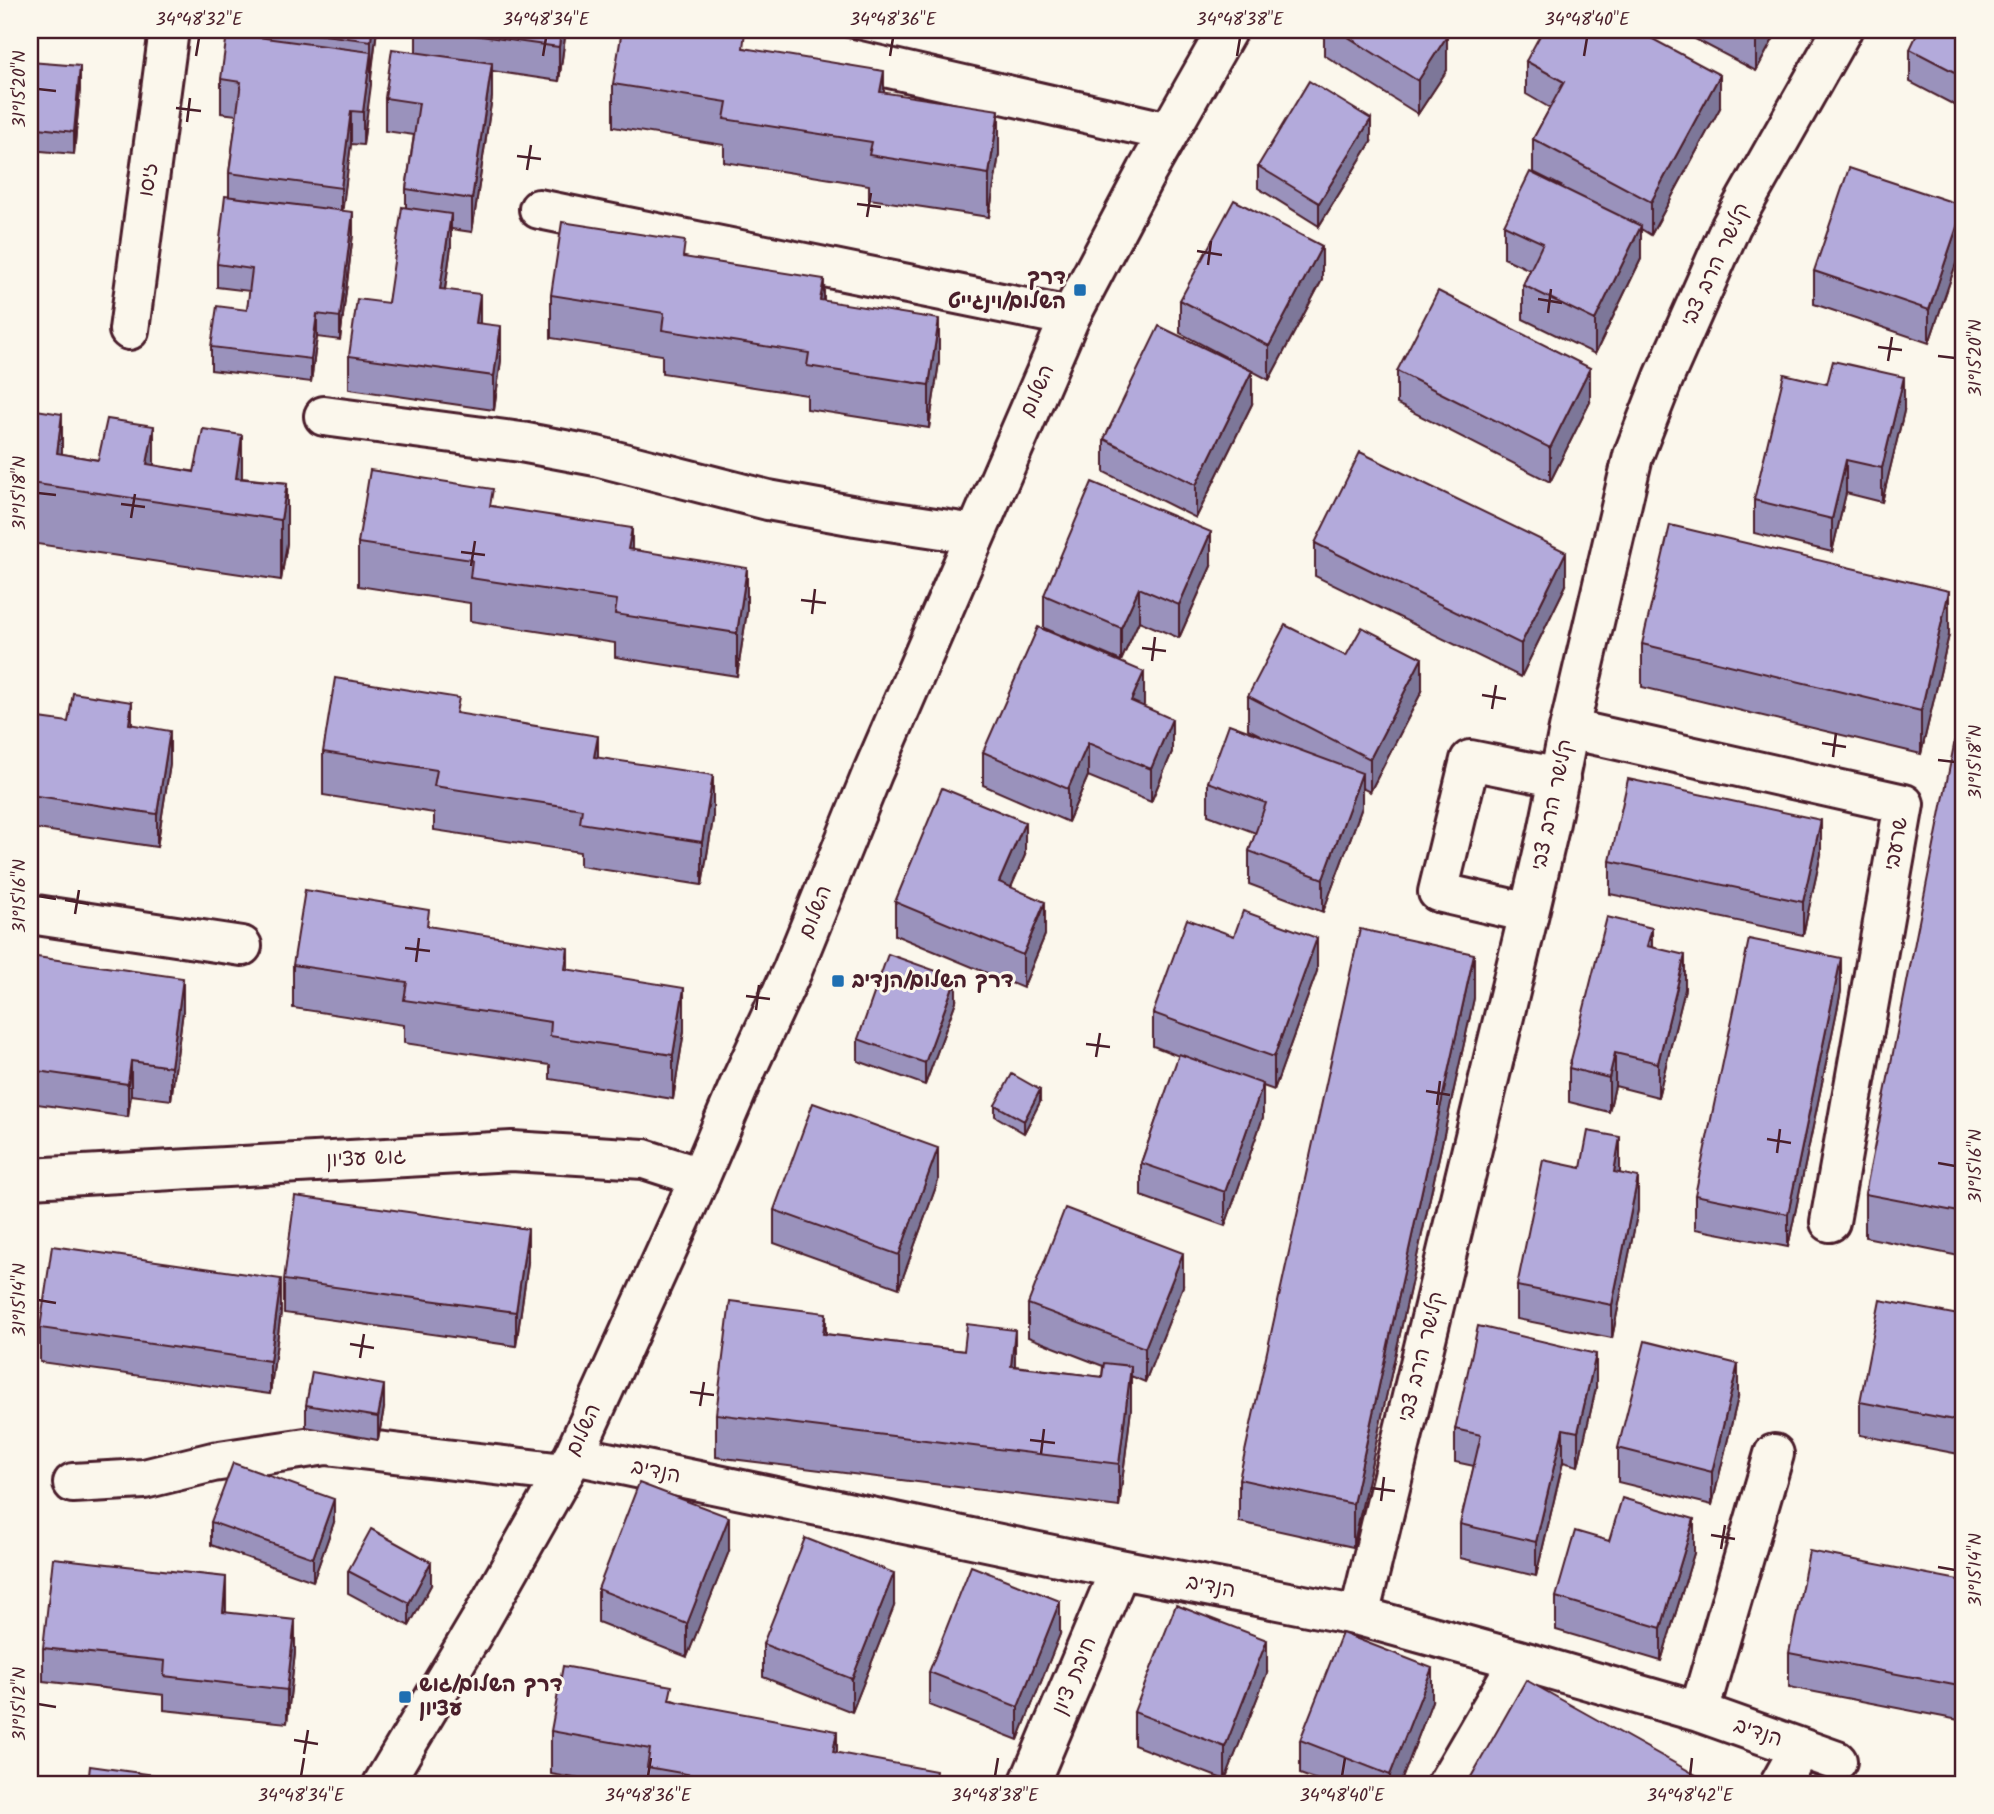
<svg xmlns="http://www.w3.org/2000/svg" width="1994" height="1814" font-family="Kalam,'Playpen Sans Hebrew',sans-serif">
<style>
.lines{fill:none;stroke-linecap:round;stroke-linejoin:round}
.minor-casing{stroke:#4a1f2b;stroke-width:44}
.minor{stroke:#fbf7ec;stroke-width:38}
.wall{fill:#9a92bc;stroke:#4a1f2b;stroke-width:2}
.shaded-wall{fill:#7d7799;stroke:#4a1f2b;stroke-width:2}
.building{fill:#b3aadb;stroke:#4a1f2b;stroke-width:2}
.ticks{fill:none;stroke:#4a1f2b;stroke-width:2.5}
.poi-dot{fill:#1f6fb2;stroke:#fbf7ec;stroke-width:2.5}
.labels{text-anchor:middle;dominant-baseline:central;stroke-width:6;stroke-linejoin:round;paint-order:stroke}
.street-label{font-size:21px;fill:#4a1f2b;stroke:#fbf7ec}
.poi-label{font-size:21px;font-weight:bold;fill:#4a1f2b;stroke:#fbf7ec;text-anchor:start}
.neatline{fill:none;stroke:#4a1f2b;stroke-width:2.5}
.ticks-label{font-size:18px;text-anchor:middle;fill:#4a1f2b}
</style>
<rect width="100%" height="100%" fill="#fbf7ec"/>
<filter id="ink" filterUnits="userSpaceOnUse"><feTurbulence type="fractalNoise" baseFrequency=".0143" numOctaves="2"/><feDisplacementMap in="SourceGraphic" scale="14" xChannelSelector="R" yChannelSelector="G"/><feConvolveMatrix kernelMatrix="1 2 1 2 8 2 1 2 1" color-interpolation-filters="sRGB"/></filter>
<g filter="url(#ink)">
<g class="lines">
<g class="minor-casing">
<path id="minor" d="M723,30l446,102
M539,209l531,108
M129,330l40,-300
M324,416l197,26 75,14 172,44 88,16 119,18
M1569,729l335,75 -74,418
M1529,913l-91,-21 32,-132 90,18
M30,914l212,32
M30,1178l482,-27 132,8 56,18
M574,1455l546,114 239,47 160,44 180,52 138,49
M73,1483l71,-4 69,-17 113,-17 238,28
M1359,1616l170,-703 19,-81 21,-103 64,-273 31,-79 67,-151 111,-196
M1699,1712l75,-258
M383,1784l96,-161 95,-168 126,-278 42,-98 50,-108 80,-197 198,-457 77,-146 80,-141
M1029,1784l91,-215
M1447,1784l72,-124
M1780,1784l20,-36"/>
</g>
<use href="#minor" class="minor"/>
</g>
<path class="wall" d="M241,30h136l-14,115 -12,-1 -9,66 11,24 -13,106 -23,-3 -6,45 -100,-12v-23l36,-37 3,-19 -33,-4v-23l12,-68v-23l8,-58 -16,-2v-34l20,-44z
M416,30h150l-7,51 -67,-10v26l-20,135 -21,-3v18l-6,43 35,33 21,37 -7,50 -145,-21v-33l39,-53 18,-95v-19l8,-54 -29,-4v-33l31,-45z
M1324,30h113l10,40 -29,44 -94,-59z
M1678,30h100l-22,41z
M1964,30v80l-54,-28v-33z
M745,48l139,45 115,61 -10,63 -120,-18v-14l-145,-23v-17l-111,-18v-43z
M1526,61l194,47 -69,127 -10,-6v30l-46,95 -72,-35v-34l7,-15 -26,-12v-33l57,-39 -28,-14v-33l17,-31 -24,-14z
M30,62l50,27 -6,65 -44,-4z
M1371,142l-52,84 -61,-38v-22z
M1964,206v34l-35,103 -115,-39v-33z
M685,257l139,44 115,61 -10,66 -122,-19v-14l-145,-22v-18l-111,-17v-43z
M1322,280l-53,100 -89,-47v-33z
M1397,371l193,31 -40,80 -153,-78z
M1252,404l-56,114 -92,-46v-33z
M30,409l32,45 36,6 56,6 88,12 45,5v60l-6,37 -251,-37z
M1904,411l-22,91 -36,-9 -14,59 -78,-19v-33z
M493,506l139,44 115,61 -10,65 -122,-19v-14l-145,-22v-18l-112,-17v-43z
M1315,543l251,42 -45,92 -206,-101z
M1211,566l-32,72 -40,-17 -18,40 -77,-33v-33z
M1949,635l-28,119 -279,-67v-43z
M1422,691l-52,101 -8,-4v19l-39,105 -74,-28v-33l7,-18 -48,-18v-33l52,-47 -12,-6v-33z
M1143,706l29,46 -21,50 -63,-26 -20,46 -85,-37v-33z
M459,714l139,44 115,61 -11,66 -122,-19v-14l-146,-22v-17l-111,-18v-43z
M68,722l64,3 38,39 -13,83 -127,-19v-94z
M1964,726v531l-99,-20v-43z
M1821,854l-18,81 -193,-41v-33z
M1025,855l-14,32 34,48 -22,53 -128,-53v-33z
M429,926l139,44 116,61 -11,68 -123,-20v-14l-146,-22v-18l-111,-17v-43z
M1652,947l33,42 -27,108 -43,-11 -6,26 -40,-10v-34z
M30,956l153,55 -12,89 -40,-5 -3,22 -98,-14z
M1317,971l-43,119 -11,-4v31l-38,109 -84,-30v-33l38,-107 -26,-10v-33z
M1841,991l-53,256 -93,-18v-34z
M1474,998l-121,549 -114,-25v-43z
M956,1001l-31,84 -67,-24v-22z
M1040,1102l-16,31 -29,-17v-11z
M1581,1168l39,3v2l18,37 -26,128 -95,-19v-33z
M938,1181l-39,107 -125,-45v-33z
M528,1262l-12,84 -232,-33v-33z
M1183,1286l-38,96 -14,-6v33l-12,98 -403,-50v-43l110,-80 138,17 51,15 87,11 1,-11 -75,-29v-33z
M281,1312l-11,82 -230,-32v-34z
M1964,1316v139l-104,-20v-33z
M1596,1388l-18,78 -15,-4 -27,114 -76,-18v-34l14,-58 -19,-4v-33z
M1738,1397l-26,108 -94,-23v-34z
M306,1405l78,3 -6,32 -72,-13z
M211,1522h123l-21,59 -102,-36z
M1609,1541l85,12 -33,108 -105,-31v-33z
M729,1551l-42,106 -89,-35v-33z
M348,1571l83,14 -22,41 -61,-33z
M1964,1581v140l-175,-34v-34z
M894,1606l-42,106 -89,-35v-33z
M226,1612l69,41 -8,70 -123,-13v-15l-121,-14v-33z
M1060,1634l-42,106 -89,-35v-33z
M1267,1673l-42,107 -91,-35v-33z
M672,1700l165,53 99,31h-328l-57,-10v-43z
M1432,1701l-32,83h-72l-28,-10v-34z"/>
<path class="shaded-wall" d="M372,30h5l-6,44v-33z
M561,30h5l-7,51v-34z
M1760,30h18l-22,41v-33z
M1447,36v34l-29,44v-33z
M371,52v33l-8,60v-33z
M492,63v34l-20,135v-33z
M80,66v23l-6,65v-22z
M884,71v43l-4,-22z
M1720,75v33l-69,127v-33z
M999,110v44l-10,63v-43z
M351,111v33l-10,78v-34z
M1371,119v23l-52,84v-23z
M1964,206v34l-35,103v-33z
M353,212v22l-13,106v-23z
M451,214v33l-11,75v-33z
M37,225v33l-7,51v-33z
M1641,226v33l-46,95v-34z
M1322,246v34l-53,100v-34z
M824,279v43l-4,-22z
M480,294v34l-4,-5z
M317,314v23l-6,45v-23z
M939,319v43l-10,66v-43z
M501,326v34l-7,50v-34z
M1590,368v34l-40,80v-34z
M1252,371v33l-56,114v-33z
M1904,377v34l-22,91v-34z
M62,414v60l-5,-21z
M154,426v60l-7,-22z
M242,435v60l-6,-17z
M1846,460v33l-14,59v-33z
M287,483v60l-6,37v-60z
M632,528v43l-4,-22z
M1211,532v34l-32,72v-33z
M1566,552v33l-45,92v-33z
M747,568v43l-10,65v-43z
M1139,588v33l-18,40v-33z
M1949,591v44l-28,119v-43z
M1422,658v33l-52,101v-33z
M1144,672v33l-13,29v-33z
M132,702v33l-3,-11z
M1172,719v33l-21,50v-33z
M170,731v33l-13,83v-33z
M598,736v43l-4,-22z
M1088,743v33l-20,46v-33z
M1362,773v34l-39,105v-33z
M713,775v44l-11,66v-43z
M1821,820v34l-18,81v-33z
M1025,822v33l-26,60v-33z
M1045,902v33l-22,53v-33z
M1652,928v33l-5,-15z
M1317,938v33l-43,119v-33z
M568,948v43l-3,-22z
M1474,954v44l-121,549v-43z
M1685,955v34l-27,108v-34z
M1841,958v33l-53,256v-33z
M183,978v33l-12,89v-33z
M956,978v23l-31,84v-22z
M684,988v43l-11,68v-44z
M1615,1053v33l-6,26v-34z
M131,1061v34l-3,22v-33z
M1263,1084v33l-38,109v-34z
M1040,1090v12l-16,31v-12z
M1620,1137v34l-6,34v-33z
M938,1148v33l-39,107v-33z
M1638,1177v33l-26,128v-33z
M528,1229v33l-12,84v-34z
M1183,1253v33l-38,96v-34z
M281,1279v33l-11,82v-33z
M826,1313v43l-3,-22z
M1015,1330v43l-4,-7z
M1596,1354v34l-18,78v-34z
M1738,1364v33l-26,108v-33z
M1131,1366v43l-12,98v-43z
M384,1385v23l-6,32v-23z
M1563,1429v33l-27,114v-34z
M334,1499v23l-21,59v-23z
M729,1517v34l-42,106v-33z
M1694,1519v34l-33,108v-33z
M431,1562v23l-22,41v-23z
M894,1573v33l-42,106v-33z
M226,1577v33l-3,35v-33z
M1060,1601v33l-42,106v-33z
M295,1620v33l-8,70v-33z
M1267,1640v33l-42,107v-33z
M1432,1668v33l-32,83h-10v-9z
M837,1731v43l-4,-22z"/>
<path class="building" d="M283,30h89l-1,11z
M438,30h123l-2,17z
M622,30h106l17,2 -2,16 141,23 -4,21 119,18 -10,64 -120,-19 3,-13 -148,-23 3,-17 -114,-18z
M1337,30h100l10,6 -29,45z
M1543,30h93l84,45 -69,127 -118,-63 31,-57 -38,-21z
M1742,30h18l-4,8z
M1919,30h45v47l-54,-28z
M227,33l144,19 -8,60 -12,-1 -10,77 -112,-15 12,-91 -20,-3z
M392,49l100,14 -20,136 -66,-10 13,-86 -34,-5z
M30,62l50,4 -6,66 -44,-5z
M1309,81l62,38 -52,84 -61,-37z
M1849,168l115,38 -35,104 -115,-39z
M1530,172l111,54 -46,94 -72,-35 20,-42 -39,-18z
M225,196l128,16 -13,105 -23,-3 -6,45 -100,-12 6,-41 30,4 5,-41 -35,-5z
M1234,200l88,46 -53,100 -89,-46z
M402,207l49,7 -11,75 40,5 -4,29 25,3 -7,50 -145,-20 8,-57 31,4z
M562,222l123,19 -2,16 141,22 -4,21 119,19 -10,66 -122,-19 2,-13 -147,-23 2,-17 -113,-18z
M30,224l7,1 -7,51z
M1438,291l152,77 -40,80 -153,-77z
M1159,326l93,45 -56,114 -92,-46z
M1833,361l71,16 -22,91 -36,-8 -14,59 -78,-19 30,-126 43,10z
M30,409l32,5 -5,39 41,7 9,-41 47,7 -7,38 47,8 9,-43 39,6 -6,43 51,5 -6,37 -251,-37z
M1360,452l206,100 -45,92 -206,-101z
M370,470l123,19 -3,17 142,22 -4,21 119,19 -10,65 -122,-19 2,-14 -147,-22 2,-18 -114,-17z
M1092,482l119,50 -32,73 -40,-17 -18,40 -77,-33z
M1670,525l279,66 -28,120 -279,-67z
M1285,625l61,31 16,-29 60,31 -52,101 -122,-63z
M1038,627l106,45 -13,29 41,18 -21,50 -63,-26 -20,46 -85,-37z
M335,678l124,20 -3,15 142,23 -4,21 119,18 -11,67 -122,-19 2,-14 -148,-23 3,-16 -114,-18z
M73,693l59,9 -3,22 41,7 -13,83 -127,-19v-61l2,-17 36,5z
M1229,724l133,49 -39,106 -74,-28 17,-48 -58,-21z
M1958,725l6,1v487l-99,-19z
M1628,779l193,41 -18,82 -193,-41z
M942,788l83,34 -26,60 46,20 -22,53 -128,-53z
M305,890l124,20 -2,16 141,22 -3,21 119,19 -11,67 -123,-19 1,-14 -147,-22 3,-18 -114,-17z
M1243,911l74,27 -43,119 -121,-44 34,-94 47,17z
M1607,917l45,11 -5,18 38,9 -27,108 -43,-10 -6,25 -40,-10z
M1360,929l114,25 -121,550 -114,-25z
M1749,939l92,19 -53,256 -93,-19z
M888,954l68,24 -31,85 -67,-24z
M30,956l153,22 -12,89 -40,-6 -3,23 -98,-14z
M1179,1054l84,30 -38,108 -84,-29z
M1012,1074l28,16 -16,31 -29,-16z
M813,1103l125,45 -39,107 -125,-45z
M1588,1131l32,6 -6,35 24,5 -26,128 -95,-19 26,-126 38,8z
M295,1196l233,33 -12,83 -232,-32z
M1065,1208l118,45 -38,95 -117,-44z
M52,1246l229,33 -11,82 -230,-33z
M1880,1300l84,16v106l-104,-20z
M730,1301l96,12 -3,21 141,17 3,-27 48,6 -4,36 91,11 2,-14 27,3 -12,98 -403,-50z
M1478,1326l118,28 -18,78 -15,-3 -27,113 -76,-18 21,-89 -26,-6z
M1645,1341l93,23 -26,108 -94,-24z
M312,1372l72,13 -6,32 -72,-12z
M233,1463l101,36 -21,59 -102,-36z
M639,1483l90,34 -42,107 -89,-35z
M1622,1498l72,21 -33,109 -105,-31 19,-66 34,10z
M371,1529l60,33 -22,41 -61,-32z
M805,1538l89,35 -42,106 -89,-35z
M1809,1551l155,30v106l-175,-34z
M53,1558l173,19 -3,35 72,8 -8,70 -123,-14 1,-15 -122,-13z
M971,1566l89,35 -42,106 -89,-35z
M1176,1605l91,35 -42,107 -91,-35z
M1342,1633l90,35 -42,107 -90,-35z
M563,1666l109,20 -3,14 168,31 -4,21 103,19 -2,13h-191l-96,-17 3,-18 -99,-18z
M1526,1680l186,104h-245z
M90,1766l87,12v6h-89z"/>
</g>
<path class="ticks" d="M196,56l3,-18M543,56l3,-18M890,56l3,-18M1237,56l3,-18M1584,56l3,-18M38,89l18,2M176,108l25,3M187,122l3,-24M517,156l24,3M527,170l4,-25M857,204l24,3M867,217l4,-24M1197,251l25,4M1208,265l3,-24M1538,299l24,4M1548,313l3,-24M1878,347l24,3M1938,356l17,2M1888,361l4,-24M38,493l18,2M121,504l24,3M131,518l4,-24M461,552l24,3M471,566l4,-25M801,600l25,3M812,614l3,-25M1142,648l24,3M1152,661l3,-24M1482,695l24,4M1492,709l4,-24M1822,743l24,4M1833,757l3,-24M1938,760l17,2M38,896l18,3M65,900l24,4M75,914l4,-24M405,948l25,3M416,962l3,-24M746,996l24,3M756,1010l3,-25M1086,1044l24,3M1096,1057l4,-24M1426,1091l24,4M1437,1105l3,-24M1767,1139l24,4M1777,1153l3,-24M1938,1163l17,3M38,1300l18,3M350,1344l24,4M360,1358l4,-24M690,1392l24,3M700,1406l4,-24M1030,1440l25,3M1041,1454l3,-25M1371,1488l24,3M1381,1501l3,-24M1711,1535l24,4M1721,1549l4,-24M1938,1567l17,3M38,1704l18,3M294,1740l24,4M304,1754l4,-24M301,1776l3,-18M648,1776l3,-18M995,1776l3,-18M1342,1776l3,-18M1690,1776l2,-18"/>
<g class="poi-dot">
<rect x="1073" y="283" width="14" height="14" rx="3.5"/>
<rect x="831" y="974" width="14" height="14" rx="3.5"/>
<rect x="398" y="1690" width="14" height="14" rx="3.5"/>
</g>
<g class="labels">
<g class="street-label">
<text transform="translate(149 180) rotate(-82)">זיסו</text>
<text transform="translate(1716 265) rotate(-65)">קלישר הרב צבי</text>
<text transform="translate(1038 391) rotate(-66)">השלום</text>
<text transform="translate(1553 805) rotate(-78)">קלישר הרב צבי</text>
<text transform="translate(1897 844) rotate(-80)">שרעבי</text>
<text transform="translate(816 912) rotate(-68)">השלום</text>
<text transform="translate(366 1159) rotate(-3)">גוש עציון</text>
<text transform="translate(1422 1357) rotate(-76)">קלישר הרב צבי</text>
<text transform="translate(584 1430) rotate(-65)">השלום</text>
<text transform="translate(656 1472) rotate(12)">הנדיב</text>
<text transform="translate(1211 1587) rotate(11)">הנדיב</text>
<text transform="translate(1075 1676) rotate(-67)">חיבת ציון</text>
<text transform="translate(1758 1733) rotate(19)">הנדיב</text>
</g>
<g class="poi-label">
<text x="1066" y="278" text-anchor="end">דרך<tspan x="1066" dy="24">השלום/וינגייט</tspan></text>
<text x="852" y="981">דרך השלום/הנדיב</text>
<text x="419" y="1685">דרך השלום/גוש<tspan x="419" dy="24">עציון</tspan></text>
</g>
</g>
<rect width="1994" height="1814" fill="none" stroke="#fbf7ec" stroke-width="77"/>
<rect x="38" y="38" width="1917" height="1738" class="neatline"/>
<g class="ticks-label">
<text x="199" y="25">34°48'32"E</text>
<text x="546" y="25">34°48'34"E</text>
<text x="893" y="25">34°48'36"E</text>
<text x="1240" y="25">34°48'38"E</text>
<text x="1587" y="25">34°48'40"E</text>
<text transform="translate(19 89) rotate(-90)" y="6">31°15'20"N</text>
<text transform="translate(1975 358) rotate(-90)" y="6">31°15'20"N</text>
<text transform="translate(19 493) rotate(-90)" y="6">31°15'18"N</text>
<text transform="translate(1975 762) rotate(-90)" y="6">31°15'18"N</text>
<text transform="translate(19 896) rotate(-90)" y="6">31°15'16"N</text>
<text transform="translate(1975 1166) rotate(-90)" y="6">31°15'16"N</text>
<text transform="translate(19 1300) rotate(-90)" y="6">31°15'14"N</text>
<text transform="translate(1975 1570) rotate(-90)" y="6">31°15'14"N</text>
<text transform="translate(19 1704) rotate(-90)" y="6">31°15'12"N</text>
<text x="301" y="1801">34°48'34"E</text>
<text x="648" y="1801">34°48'36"E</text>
<text x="995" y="1801">34°48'38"E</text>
<text x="1342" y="1801">34°48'40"E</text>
<text x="1690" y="1801">34°48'42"E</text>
</g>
</svg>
